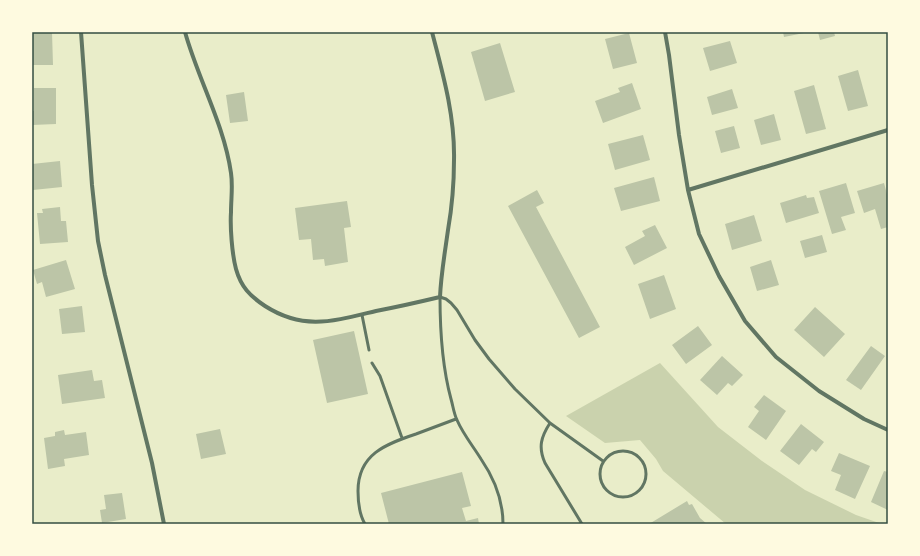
<svg xmlns="http://www.w3.org/2000/svg" width="920" height="556" font-family="Commissioner,sans-serif">
<style>
.green{fill:#cad2ad}
.building{fill:#bcc5a7}
.lines{fill:none;stroke-linecap:round;stroke-linejoin:round}
.service{stroke:#617663;stroke-width:3}
.minor{stroke:#617663;stroke-width:4}
.neatline{fill:none;stroke:#344e41;stroke-width:1.5}
</style>
<rect width="100%" height="100%" fill="#e9edc9"/>
<path class="green" d="M660,363l58,64 44,34 43,29 51,25 26,9h-156l-63,-53 -7,-12 -16,-19 -35,3 -39,-27z"/>
<path class="building" d="M32,32h20l1,33h-21z
M783,32h21v1l-20,4z
M818,32h16l1,4 -15,4z
M629,33l8,30 -24,6 -8,-30z
M730,41l7,22 -27,8 -7,-23z
M500,43l15,49 -30,9 -14,-49z
M858,70l10,36 -20,5 -10,-35z
M632,83l9,26 -38,14 -8,-22 25,-9 -2,-4z
M814,85l12,44 -20,5 -12,-43z
M34,88h22v36l-24,1v-14h2z
M732,89l6,19 -26,7 -5,-18z
M244,92l4,29 -18,2 -4,-28z
M774,114l7,26 -20,5 -7,-25z
M734,126l6,22 -19,5 -6,-22z
M643,135l7,25 -35,10 -7,-26z
M60,161l2,26 -29,3 -1,-26z
M654,177l6,24 -39,10 -7,-23z
M846,183l9,30 -14,4 5,13 -14,4 -13,-43z
M884,183l4,15v29l-7,2 -6,-20 -11,4 -7,-22z
M537,190l7,13 -8,4 64,120 -21,11 -71,-132z
M806,195l1,3 7,-1 5,16 -33,10 -6,-20z
M347,201l4,26 -7,1 4,34 -23,4 -1,-7 -11,1 -2,-21 -12,1 -4,-32z
M60,207l1,14h5l2,21 -28,2 -3,-31h6l-1,-4z
M754,215l8,26 -30,9 -7,-26z
M655,225l12,23 -33,17 -9,-18 20,-11 -3,-5z
M822,235l5,17 -22,6 -5,-17z
M66,260l9,29 -29,8 -4,-15 -5,2 -4,-14z
M771,260l8,25 -22,6 -7,-24z
M664,275l12,34 -26,10 -12,-35z
M82,306l3,26 -23,2 -3,-25z
M815,307l30,27 -21,23 -30,-27z
M698,326l14,19 -26,19 -14,-19z
M354,331l14,63 -41,9 -14,-63z
M871,346l14,10 -24,34 -15,-10z
M722,356l21,19 -11,11 -4,-3 -11,12 -17,-15z
M92,370l2,11 8,-1 3,18 -43,6 -4,-29z
M764,395l22,16 -20,29 -18,-13 11,-16 -5,-4z
M801,424l23,18 -8,10 -4,-3 -13,16 -19,-14z
M220,429l6,25 -25,5 -5,-25z
M64,430l1,5 21,-3 3,23 -25,4 1,7 -17,3 -4,-31 11,-2v-4z
M839,453l31,13 -15,33 -20,-9 6,-15 -10,-4z
M884,471l4,1v38l-17,-8z
M462,472l9,34 -9,2 4,13 12,-3 1,6h-90l-8,-31z
M122,493l4,26 -24,4 -2,-13 6,-1 -2,-14z
M687,501l2,4 3,-1 8,14 7,6h-58z"/>
<g class="lines">
<path class="service" d="M362,315l7,35
M372,363l8,13 22,62
M550,423c-9,14 -12,24 -5,40l37,61
M600 474a23 23 0 1 1 46 0a23 23 0 1 1-46 0Z
M365,524c-6,-10 -7,-21 -7,-33 0,-37 28,-47 58,-57 13,-5 27,-10 40,-15
M503,524c0,-24 -9,-46 -22,-65 -8,-13 -18,-25 -24,-39 -3,-6 -4,-14 -6,-21 -9,-33 -11,-68 -11,-102l6,2 5,4 6,7 18,30 14,19 26,30 35,34 53,38"/>
<path class="minor" d="M81,32l11,153 6,56 7,34 47,188 12,61
M185,32c13,47 39,92 46,141 2,13 0,26 0,39 -1,15 1,42 5,57 5,18 14,27 29,37 39,25 69,15 111,5 21,-4 43,-9 64,-14 1,-23 5,-45 8,-67 4,-23 6,-46 6,-70 1,-44 -11,-86 -22,-128
M665,32l4,23 10,80 9,55 11,44 20,42 26,45 31,36 43,34 45,28 24,11
M688,190l200,-60"/>
</g>
<rect width="920" height="556" fill="none" stroke="#fefae0" stroke-width="66"/>
<rect x="33" y="33" width="854" height="490" class="neatline"/>
</svg>
